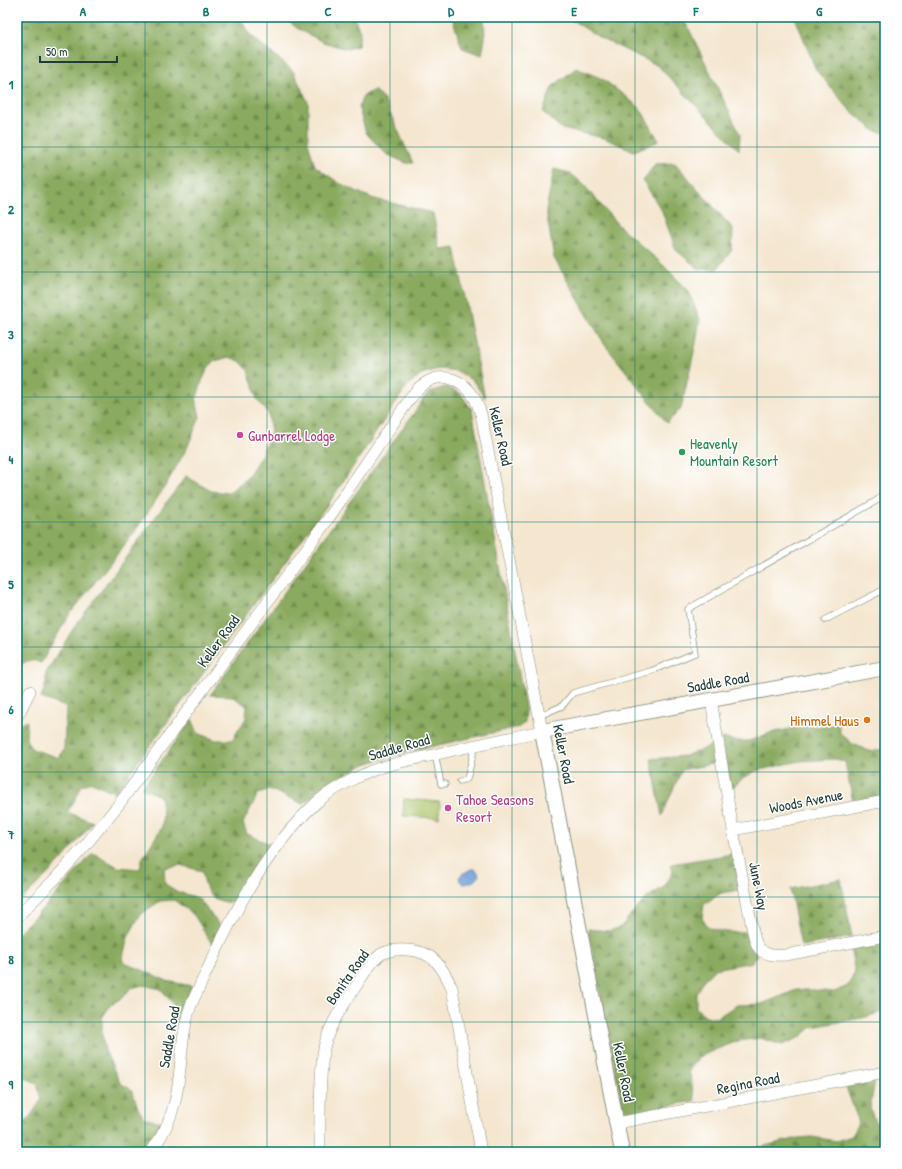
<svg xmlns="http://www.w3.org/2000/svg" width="902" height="1169" font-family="'Patrick Hand',sans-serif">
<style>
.forest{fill:url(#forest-firs);stroke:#547449}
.pitch{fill:#adc56a;stroke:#66814f}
.water{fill:#6f9ed8;stroke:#476e86}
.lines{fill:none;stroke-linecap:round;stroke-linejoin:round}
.service-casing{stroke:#8a9282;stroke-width:7}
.minor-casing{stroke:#8a9282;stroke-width:12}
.tertiary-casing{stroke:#8a9282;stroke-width:16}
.service{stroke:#fff;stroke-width:5.5}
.minor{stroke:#fff;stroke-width:11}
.tertiary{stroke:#fff;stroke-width:14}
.grid{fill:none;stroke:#0f766e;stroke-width:1;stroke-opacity:0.55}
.hotel-dot{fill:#d1479c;stroke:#fff;stroke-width:1.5}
.leisure-dot{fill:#2e9e5b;stroke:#fff;stroke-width:1.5}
.food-dot{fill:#e8710a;stroke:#fff;stroke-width:1.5}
.labels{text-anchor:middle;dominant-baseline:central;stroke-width:3;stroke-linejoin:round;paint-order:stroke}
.hotel-label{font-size:15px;fill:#b23c85;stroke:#fff;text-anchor:start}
.street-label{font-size:15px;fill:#1f3d34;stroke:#fff}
.leisure-label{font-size:15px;fill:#27864d;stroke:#fff;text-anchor:start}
.food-label{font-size:15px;fill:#c56008;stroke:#fff;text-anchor:end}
.neatline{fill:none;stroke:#0f766e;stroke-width:1.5}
.grid-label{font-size:13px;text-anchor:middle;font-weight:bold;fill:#0f766e}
</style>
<defs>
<pattern id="forest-firs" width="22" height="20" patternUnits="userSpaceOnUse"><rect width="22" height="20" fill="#8aaa5e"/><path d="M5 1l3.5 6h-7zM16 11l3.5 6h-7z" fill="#708c4e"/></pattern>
</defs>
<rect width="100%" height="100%" fill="#fff"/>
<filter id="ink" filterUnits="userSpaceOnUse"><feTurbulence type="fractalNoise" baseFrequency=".025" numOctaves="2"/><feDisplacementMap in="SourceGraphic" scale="8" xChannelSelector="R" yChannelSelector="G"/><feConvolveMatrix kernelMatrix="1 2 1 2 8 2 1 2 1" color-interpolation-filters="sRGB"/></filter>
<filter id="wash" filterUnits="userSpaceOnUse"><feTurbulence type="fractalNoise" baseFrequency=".012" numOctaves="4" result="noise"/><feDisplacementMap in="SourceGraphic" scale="16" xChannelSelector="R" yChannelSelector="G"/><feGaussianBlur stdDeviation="0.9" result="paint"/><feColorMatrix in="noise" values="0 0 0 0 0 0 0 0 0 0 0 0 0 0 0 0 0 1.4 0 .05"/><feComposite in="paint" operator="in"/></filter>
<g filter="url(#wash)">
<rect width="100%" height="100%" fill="#f4e6cf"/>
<path class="forest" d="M17,17h226v6l6,11 44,37 15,31v40l7,24 24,17 32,15 62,15 7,36 15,-2 30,151 -12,-17 -16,-10 -18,-2 -18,5 -14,12 -79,118 -213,289 -23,-11 -10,3c-5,9 -8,19 -15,27l26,10 -33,40 -43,42v-177l2,-3 8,-3 -1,18 6,10 27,9 5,-10 2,-41 -25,-9 5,-15v-10l27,-44 113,-153 25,15 17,2 18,-14 16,-25 9,-23 -3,-18 -11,-14 -9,-29 -8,-9 -11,-4 -14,4 -6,5 -7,15 -6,19 4,17 -13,31 -23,40 -30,45 -65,82 -28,48c-12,-5 -14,-3 -24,5z
M283,17h71l6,15 -2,14 -11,3 -24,-7 -26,-14z
M452,17h32l1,21 -3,17 -20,-7z
M567,17h114l7,10 52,107 -1,16 -82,-85 -55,-26z
M795,17h90v116l-10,-2 -26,-22 -33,-39z
M576,68l27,11 37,29 19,33 -25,10 -30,-13 -42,-9 -19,-17 9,-25z
M374,90l9,8 30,65h-7l-20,-9 -20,-21 -7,-24 3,-12z
M675,163l58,66 -1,21 -15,19h-18l-23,-19 -14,-39 -19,-30 12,-17z
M554,169l16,4 13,11 35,41 42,37 28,28 12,29 -4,24 -15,66 -14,14 -62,-78 -51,-87 -8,-48z
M447,387l13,6 12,17 54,302 -1,10 -6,5 -121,27 -33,10 -40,21 -22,19 -34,-15 -11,5 -15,29 4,11 23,10 -37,59c-25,-3 -26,-9 -31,-32l-22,-6 -16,3 1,16 13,8 20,6 23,29 -9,17 -18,-29 -20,-15 -14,1 -20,14 -12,22 -6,24 45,20 25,5 -7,16 -7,25 -5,-23 -12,-15 -18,-4 -12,3 -9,10 -11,6 -9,14v17l3,15 15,33 12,7 6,18 6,10 18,4 -11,21 -8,9h-126v-24l13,-11 11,-17 -4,-17 -20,-9v-140l29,-29 47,-52 25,14 22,2 2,-10 20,-32 1,-14 -3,-17 -18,-8 50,-69 6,14 18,7h16l14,-22 1,-12 -15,-10 -22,-1 206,-285c10,-16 12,-19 31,-23z
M838,722l2,11 13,11 16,7 16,-2v47l-32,6 -8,-40 -9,-3 -36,2 -45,10 -13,8 -12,11 -9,-52 15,3h13l21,-8 36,-7 21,1z
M713,745l3,18 -34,7 -14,31 -6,15 -11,-57 34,-3z
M733,854l7,36 -19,3 -17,11 -2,14 5,9c13,5 27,7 40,4l3,14 7,10 -5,7 -37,7 -13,13 -6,12v14l10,8 10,2 21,-13 25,-1 34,-14h18l20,2 14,-6 7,-14 -5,-24 35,-7v70l-23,7 -50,9 -13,11 -17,7 -22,-7 -22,3 -26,10 -14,7 -9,12 6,31 -62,11 -7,-1 -4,-6 -34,-176 21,2 12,-4 12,-15 15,-15 17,-11 8,-14 -2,-8z
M841,879l11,58 -51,9 -11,-57z
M875,1081l-5,27 5,14 10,2v28h-147l61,-14 13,-1 24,4 16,-5 7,-13 -13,-36z"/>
<path class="pitch" d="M404,799l36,3 -1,16 -36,-2z"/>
<path class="water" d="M471,869h4l3,3 1,4c-4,5 -10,8 -16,8l-3,-3 -1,-4 3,-3z"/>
</g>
<g filter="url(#ink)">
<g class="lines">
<g class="service-casing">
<path id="service" d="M825,620l60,-31
M883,669l2,15
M539,716l23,-10 11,-13 78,-22 44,-18 -7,-44 188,-108 9,-7
M435,754l6,30h4
M460,781l7,-2 8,-33"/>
</g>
<g class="minor-casing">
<path id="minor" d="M711,700l22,130 20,102c1,4 2,9 4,13 6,11 18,11 29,10l99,-19
M17,717l13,-26
M733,830l152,-29
M17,917l38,-38 29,-32 35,-43 207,-282 83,-122c4,-4 7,-11 12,-14 19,-15 40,-9 53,11 3,5 5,11 7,17l61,317c-38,8 -75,16 -113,25 -19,4 -39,8 -58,15 -17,7 -42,20 -55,32 -58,53 -93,132 -125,202 -12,33 -8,67 -17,100 -4,17 -13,33 -23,47
M617,1123l268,-51
M320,1152c0,-32 -1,-66 3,-98 3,-25 19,-47 33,-68 7,-11 14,-23 24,-31 7,-5 19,-6 27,-5 26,1 35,16 45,38l29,164"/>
</g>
<g class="tertiary-casing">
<path id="tertiary" d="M622,1152l-80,-421 343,-63"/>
</g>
<use href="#service" class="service"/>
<use href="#minor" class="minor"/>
<use href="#tertiary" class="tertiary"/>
</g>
</g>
<path class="grid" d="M145,17v1135M267,17v1135M390,17v1135M512,17v1135M635,17v1135M757,17v1135M17,147h868M17,272h868M17,397h868M17,522h868M17,647h868M17,772h868M17,897h868M17,1022h868"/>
<g class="hotel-dot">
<circle cx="240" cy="435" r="4"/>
<circle cx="448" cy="808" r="4"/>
</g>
<circle class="leisure-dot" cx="682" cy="452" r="4"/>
<circle class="food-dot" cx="867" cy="720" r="4"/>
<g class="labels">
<g class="hotel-label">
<text x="248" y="435">Gunbarrel Lodge</text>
<text x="456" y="799">Tahoe Seasons<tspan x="456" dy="17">Resort</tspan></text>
</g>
<g class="street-label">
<text transform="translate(501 436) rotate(77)">Keller Road</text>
<text transform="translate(218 641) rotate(-54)">Keller Road</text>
<text transform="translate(718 682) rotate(-10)">Saddle Road</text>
<text transform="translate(399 747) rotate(-16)">Saddle Road</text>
<text transform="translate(564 754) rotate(79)">Keller Road</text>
<text transform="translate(806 801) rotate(-11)">Woods Avenue</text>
<text transform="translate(759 886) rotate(79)">June Way</text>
<text transform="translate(347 977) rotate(-55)">Bonita Road</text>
<text transform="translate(169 1037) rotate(-80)">Saddle Road</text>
<text transform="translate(624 1072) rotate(79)">Keller Road</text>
<text transform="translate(748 1083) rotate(-11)">Regina Road</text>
</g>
<g class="leisure-label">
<text x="690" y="443">Heavenly<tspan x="690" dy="17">Mountain Resort</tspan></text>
</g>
<g class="food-label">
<text x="859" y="720">Himmel Haus</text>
</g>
</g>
<rect width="902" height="1169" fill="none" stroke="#fff" stroke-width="44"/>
<path d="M40 56v6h77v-6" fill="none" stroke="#1f3d34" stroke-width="2"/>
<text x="46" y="56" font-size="12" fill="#1f3d34" stroke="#ffffff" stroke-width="3" paint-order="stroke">50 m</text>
<rect x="22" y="22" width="858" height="1125" class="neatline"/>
<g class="grid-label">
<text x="83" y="16">A</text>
<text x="206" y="16">B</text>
<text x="328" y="16">C</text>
<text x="451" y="16">D</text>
<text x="574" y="16">E</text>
<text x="696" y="16">F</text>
<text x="819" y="16">G</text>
<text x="11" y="89">1</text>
<text x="11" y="214">2</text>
<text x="11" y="339">3</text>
<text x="11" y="464">4</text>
<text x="11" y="589">5</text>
<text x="11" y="714">6</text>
<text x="11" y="839">7</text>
<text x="11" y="964">8</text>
<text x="11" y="1089">9</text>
</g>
</svg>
